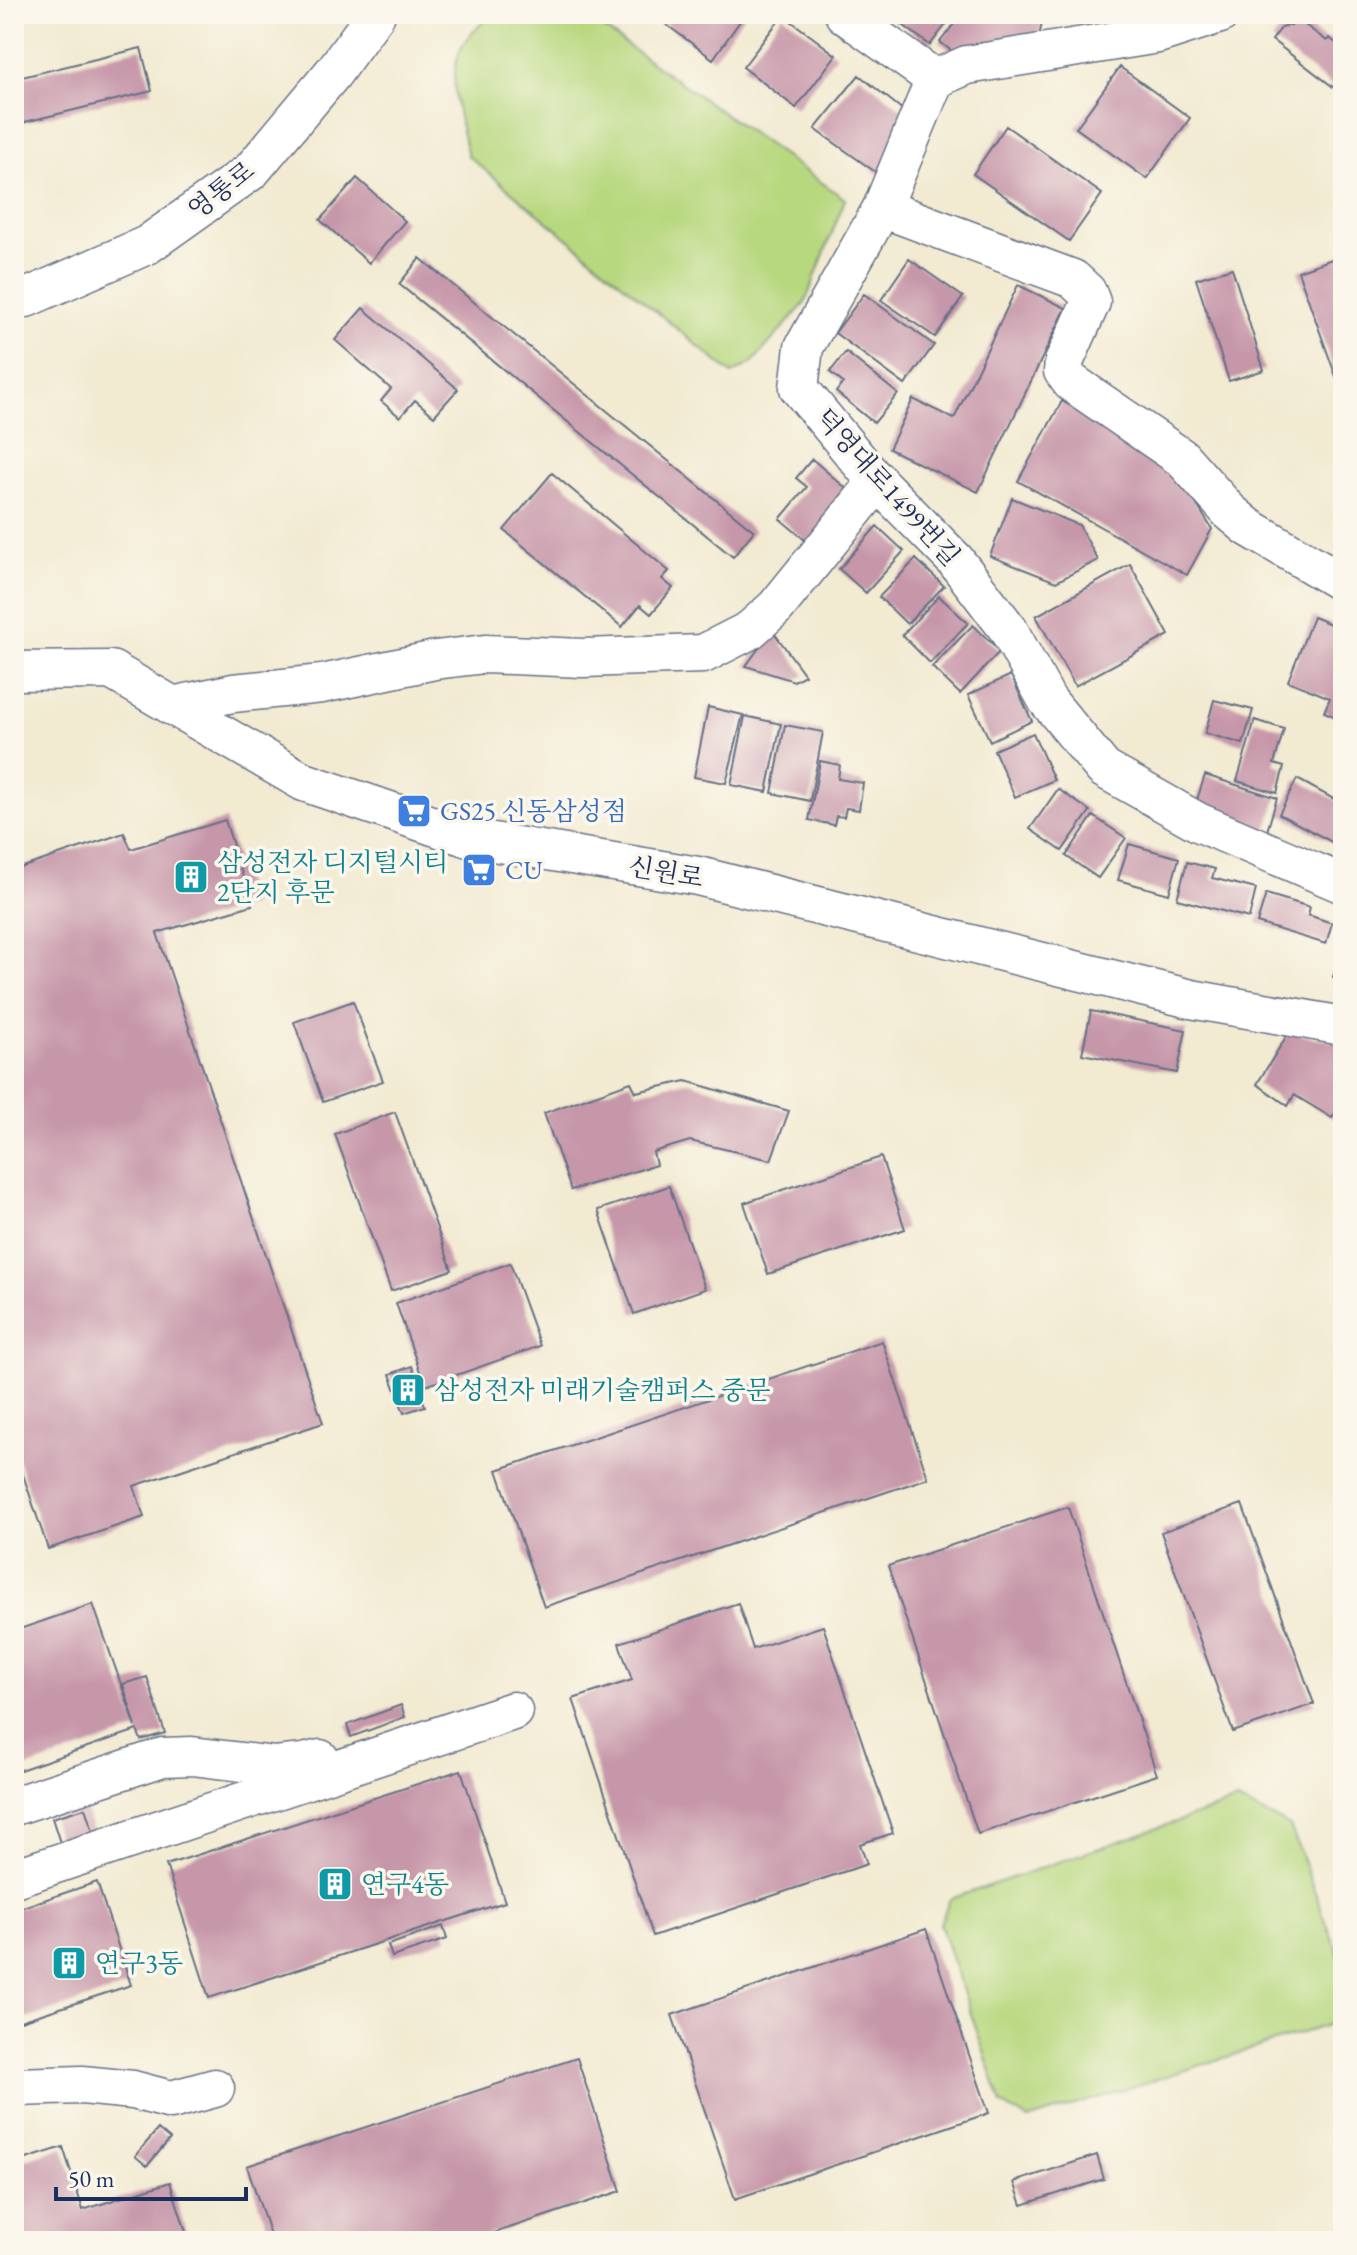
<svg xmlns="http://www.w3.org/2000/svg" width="1357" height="2255" font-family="'EB Garamond','Noto Serif KR',serif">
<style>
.green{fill:#b8d87f;stroke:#6a846e;stroke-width:2}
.building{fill:#c696a9}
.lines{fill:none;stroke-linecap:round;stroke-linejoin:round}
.minor-casing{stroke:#667086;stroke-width:41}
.minor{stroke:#fff;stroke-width:38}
.labels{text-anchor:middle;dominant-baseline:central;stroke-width:7;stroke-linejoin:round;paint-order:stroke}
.street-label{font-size:26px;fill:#1b2f5e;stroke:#fbf7ec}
.shop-label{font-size:26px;fill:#366cbe;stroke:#fbf7ec;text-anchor:start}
.culture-label{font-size:26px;fill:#0d838f;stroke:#fbf7ec;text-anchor:start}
</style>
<rect width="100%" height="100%" fill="#fbf7ec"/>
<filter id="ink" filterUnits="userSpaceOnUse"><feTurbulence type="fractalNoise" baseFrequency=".0125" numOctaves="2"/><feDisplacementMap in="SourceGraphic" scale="16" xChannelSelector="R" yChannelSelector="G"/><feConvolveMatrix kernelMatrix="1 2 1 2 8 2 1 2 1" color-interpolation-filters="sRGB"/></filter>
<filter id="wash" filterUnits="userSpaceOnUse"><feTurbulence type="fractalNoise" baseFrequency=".006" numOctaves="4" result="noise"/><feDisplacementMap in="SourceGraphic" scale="32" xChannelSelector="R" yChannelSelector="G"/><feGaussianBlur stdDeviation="1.8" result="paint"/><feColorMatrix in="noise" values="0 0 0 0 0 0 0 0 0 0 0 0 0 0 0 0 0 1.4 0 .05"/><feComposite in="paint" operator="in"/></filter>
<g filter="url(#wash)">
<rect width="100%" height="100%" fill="#f2ead1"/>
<path class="green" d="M490,14h93l262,185 -40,104 -53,60 -20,11 -264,-218c-7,-30 -22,-78 -7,-107 6,-13 20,-24 29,-35z
M1237,1801l53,25 53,141v39l-12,18 -303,96 -26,-16 -62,-180 10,-25z"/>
<g id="blocks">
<path class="building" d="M652,14h93l-32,45z
M888,14h66l-24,31z
M962,14h82l-6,27 -52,10 -9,-7 -11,14 -9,-3 -17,-13z
M783,15l53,40 -40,53 -53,-41z
M1301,22l26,19 2,-3 14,10 -2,45 -69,-53 9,-12z
M141,48l11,43 -131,32 -7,-29v-15z
M1120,67l70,51 -43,61 -71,-51z
M859,75l44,35 -22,66 -66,-47z
M1006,126l96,68 -33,47 -96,-67z
M357,178l48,43 -36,42 -49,-43z
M1343,255v141l-45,-125z
M420,258l334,273 -21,26 -334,-273z
M909,259l54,38 -28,40 -54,-37z
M1232,268l32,102 -35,11 -33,-102z
M1018,285l48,23 -88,184 -89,-43 24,-50 41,20z
M864,294l70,51 -29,40 -70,-52z
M363,308l95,81 -24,27 -19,-16 -15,17 -19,-16 10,-12 -56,-49z
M846,352l52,42 -24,29 -38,-31 7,-9 -13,-11z
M1062,401l107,59 43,69 -25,46 -169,-94z
M812,459l42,36 -43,50 -31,-26 27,-32 -11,-9z
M552,473l117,98 -7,8 11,9 -22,26 -11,-9 -18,22 -118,-97z
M1012,498l67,27 19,35 -42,22 -66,-26z
M877,526l27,25 -38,42 -27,-24z
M916,559l28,27 -37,38 -28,-27z
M1130,564l39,71 -94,51 -39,-70z
M939,596l29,27 -38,40 -28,-28z
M1313,617l30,12v91l-19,-8 6,-14 -42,-17z
M973,625l27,26 -40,43 -28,-27z
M772,630l33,45 -11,6 -48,-15z
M1011,675l21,46 -42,20 -22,-46z
M1214,700l39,10 -10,34 -38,-11z
M708,707l35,8 -17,68 -32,-6z
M745,716l36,8 -14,68 -36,-7z
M1255,720l29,9 -10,35 10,3 -7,26 -40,-12z
M785,725l38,7 -13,69 -38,-8z
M1033,733l21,47 -39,17 -21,-47z
M820,761l20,4 -2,14 25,4 -4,27 -13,-2 -2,9 -8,-1 -2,9 -25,-5z
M1205,775l72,23 -10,33 -74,-19z
M1297,779l46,25v44l-64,-34z
M1058,789l32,22 -28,40 -32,-22z
M1093,816l33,22 -28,40 -32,-22z
M225,820l27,85 -95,28 166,490 -189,63 10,31 -96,32 -34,-101v-578l110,-37 7,16z
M1129,844l50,14 -10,36 -51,-14z
M1187,862l28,7 -3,9 44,11 -7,29 -72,-19z
M1266,894l44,13 -2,8 24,8 -6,21 -69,-21z
M1342,946h1v34l-10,-3z
M353,1001l30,80 -60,21 -29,-80z
M1091,1011l95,19 -9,43 -95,-19z
M1289,1032l54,12v57l-11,17 -38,-23 -6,11 -31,-22z
M686,1081l103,30 -18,49 -81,-19 -37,11 3,13 -85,25 -27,-77 87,-31 5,10z
M395,1112l57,158 -61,21 -56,-157z
M881,1157l24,72 -137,45 -24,-71z
M669,1186l36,103 -71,25 -36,-104z
M510,1263l30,83 -115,40 -29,-83z
M882,1341l46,137 -384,129 -47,-137z
M412,1366l13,40 -21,7 -14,-39z
M1242,1504l72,200 -81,28 -72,-200z
M1068,1507l89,268 -179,59 -90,-268z
M738,1603l15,46 70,-23 70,207 -33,11 7,20 -214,72 -80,-237 59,-19 -13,-37z
M93,1604l43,123 -13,-43 24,-7 18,56 -24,7 -4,-10 -123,42v-141z
M401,1705l4,12 -54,20 -4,-12z
M461,1770l44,132 -296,96 -43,-133z
M85,1808l10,30 -33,11 -10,-31z
M97,1882l34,103 -117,38v-113z
M443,1926l4,13 -55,18 -4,-12z
M926,1929l63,184 -254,86 -63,-184z
M577,2058l44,133 -151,50h-198l-25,-75z
M158,2129l12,10 -23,27 -12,-10z
M63,2147l20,63 87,-28 19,59h-175v-78z
M1097,2155l7,24 -82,26 -8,-23z"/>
</g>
</g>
<g filter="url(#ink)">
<use href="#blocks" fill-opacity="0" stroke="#667086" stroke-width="2"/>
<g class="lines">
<g class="minor-casing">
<path id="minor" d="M844,14l91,65
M1220,14l-62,20 -191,31 -32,14 -53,129 -78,139 -5,41 72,87 84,85 53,69 39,71 57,69 94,53 145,62
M882,208l191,71 14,13 4,10 -27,60 -1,9 8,11 111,76 47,53 19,16 95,56
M14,300l12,-2 121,-53 104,-74 82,-98 43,-59
M14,671l97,-1 193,112 165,56 229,38 493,123 152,27
M172,706l61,-13 89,-9 113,-24 50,-6 98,4 120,-4 47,-24 26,-23 102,-126
M14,1806l149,-49 29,-1 83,10 29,-3 16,-4
M14,1878l499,-167
M14,2087l68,-2 51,5 38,10 44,-12"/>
</g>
<use href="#minor" class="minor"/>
</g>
</g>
<defs>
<g id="supermarket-square" transform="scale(1.8)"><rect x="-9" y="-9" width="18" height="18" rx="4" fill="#3f7fe0" stroke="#fbf7ec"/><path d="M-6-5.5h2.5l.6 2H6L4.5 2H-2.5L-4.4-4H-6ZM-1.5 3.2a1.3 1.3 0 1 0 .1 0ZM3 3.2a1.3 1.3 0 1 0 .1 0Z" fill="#fff"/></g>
<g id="building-square" transform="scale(1.8)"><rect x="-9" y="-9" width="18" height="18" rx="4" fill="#0f9aa8" stroke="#fbf7ec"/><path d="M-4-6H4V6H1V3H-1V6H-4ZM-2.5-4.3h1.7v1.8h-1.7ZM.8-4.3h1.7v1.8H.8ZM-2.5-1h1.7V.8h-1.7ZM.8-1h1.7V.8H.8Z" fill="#fff"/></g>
</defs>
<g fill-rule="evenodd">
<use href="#supermarket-square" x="414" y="811"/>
<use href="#supermarket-square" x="479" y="870"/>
<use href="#building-square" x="191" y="877"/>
<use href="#building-square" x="408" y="1390"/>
<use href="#building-square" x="335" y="1884"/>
<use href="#building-square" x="69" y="1963"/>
</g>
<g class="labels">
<g class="street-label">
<text transform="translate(221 190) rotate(-38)">영통로</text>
<text transform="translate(888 487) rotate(48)">덕영대로1499번길</text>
<text transform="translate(666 872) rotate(10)">신원로</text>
</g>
<g class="shop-label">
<text x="440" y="811">GS25 신동삼성점</text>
<text x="505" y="870">CU</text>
</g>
<g class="culture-label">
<text x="217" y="862">삼성전자 디지털시티<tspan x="217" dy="30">2단지 후문</tspan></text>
<text x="434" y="1390">삼성전자 미래기술캠퍼스 중문</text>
<text x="361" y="1884">연구4동</text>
<text x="95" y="1963">연구3동</text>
</g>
</g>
<rect width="1357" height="2255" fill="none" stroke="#fbf7ec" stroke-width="48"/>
<path d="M56 2187v12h190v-12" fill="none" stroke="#1b2f5e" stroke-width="4"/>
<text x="68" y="2187" font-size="24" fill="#1b2f5e" stroke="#fbf7ec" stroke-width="6" paint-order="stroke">50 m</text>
</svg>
